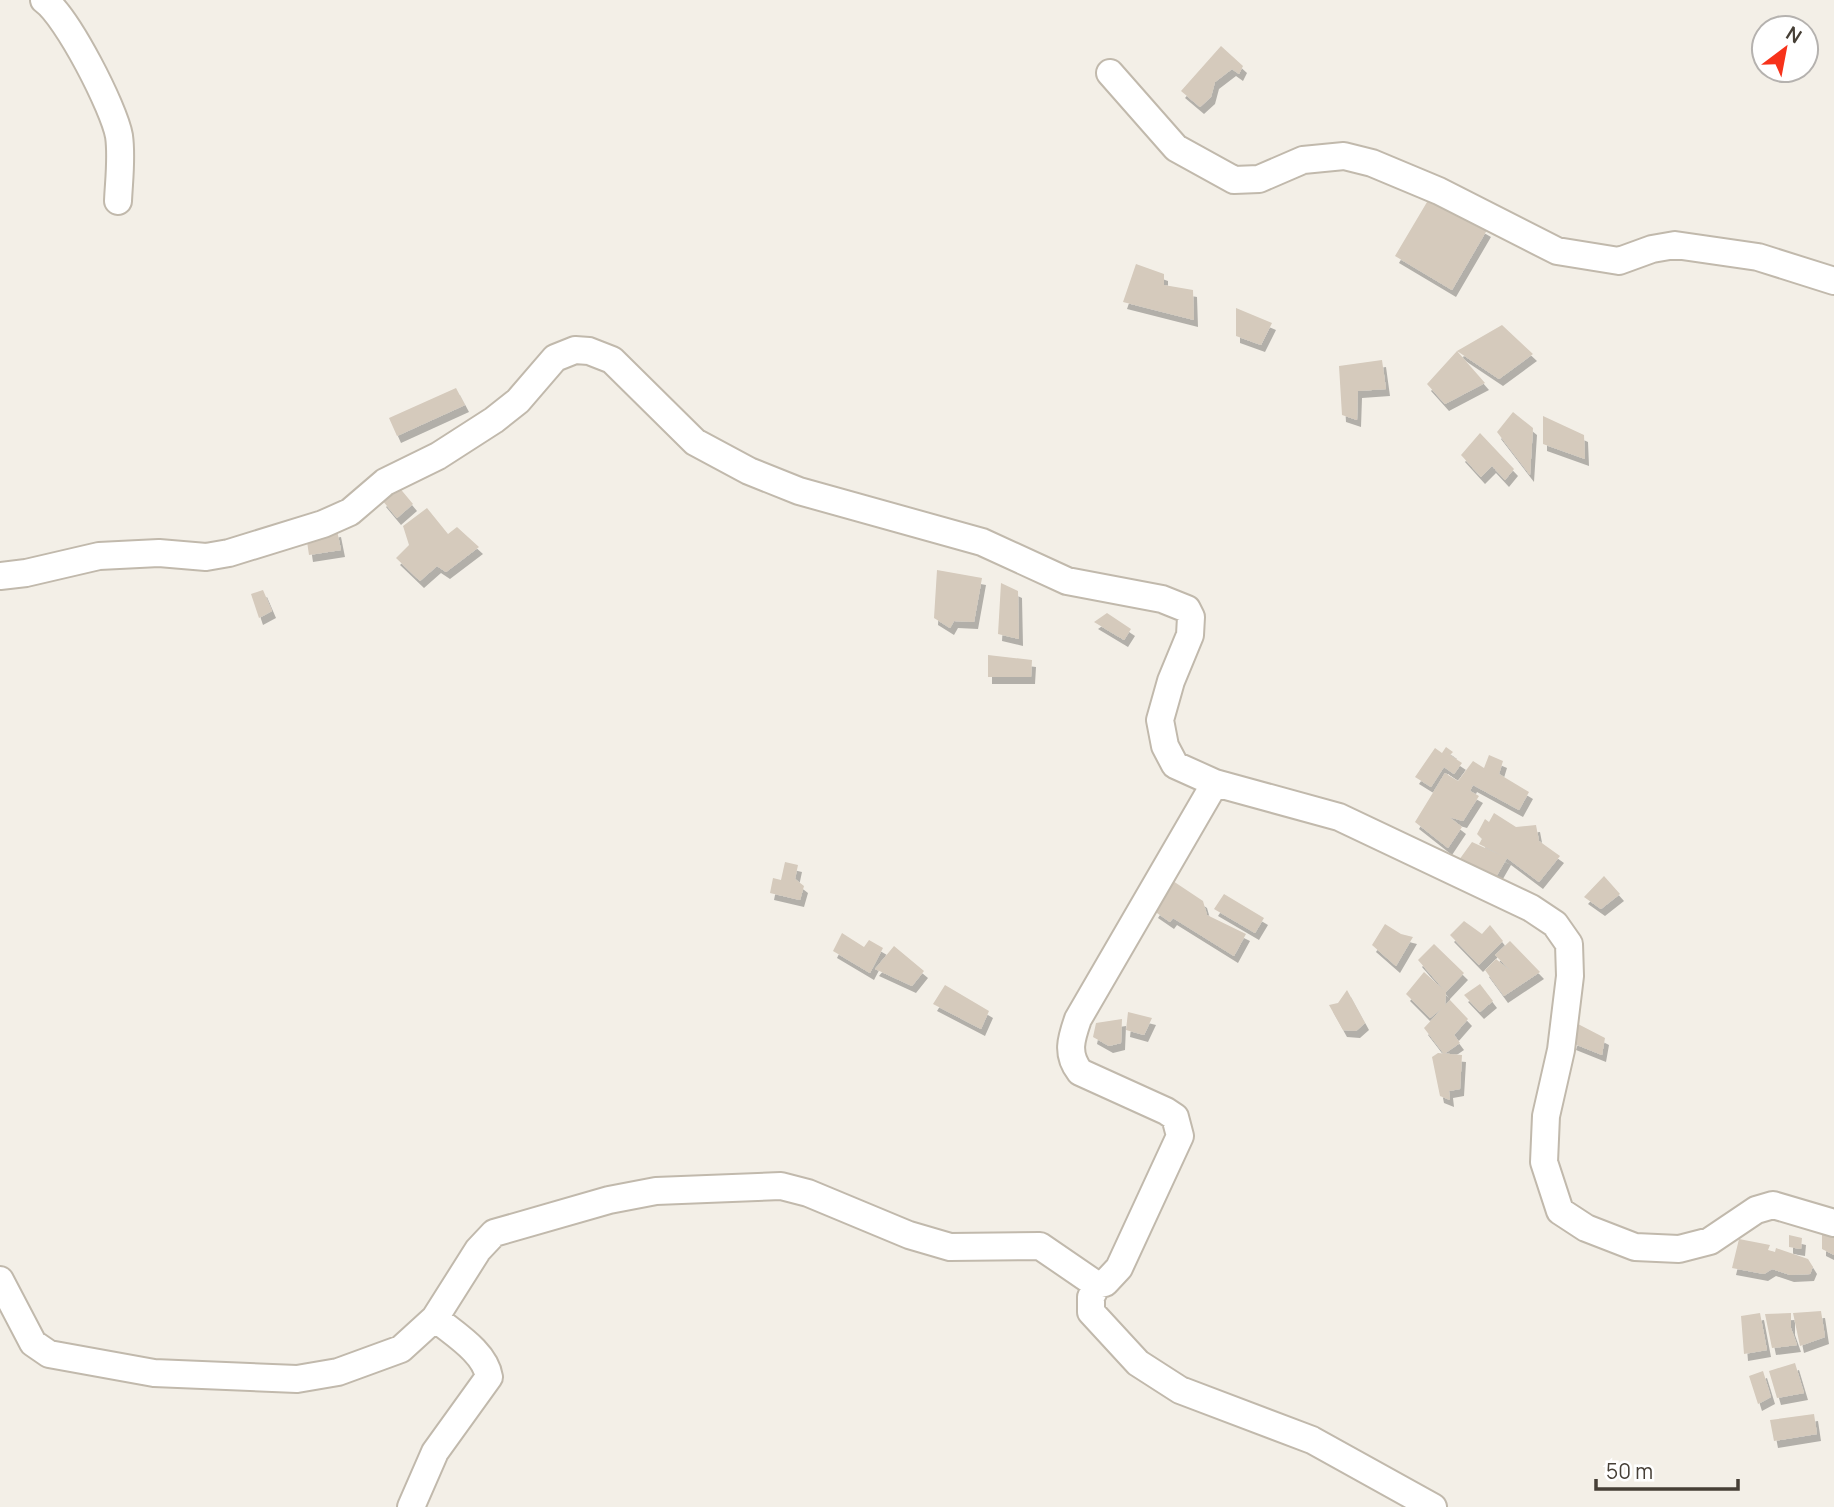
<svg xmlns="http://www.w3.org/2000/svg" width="1834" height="1507" font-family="Manrope,sans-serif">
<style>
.building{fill:#d5cabc;filter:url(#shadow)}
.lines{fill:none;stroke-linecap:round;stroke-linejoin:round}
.minor-casing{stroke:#c1b9ac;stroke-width:30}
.minor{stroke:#fff;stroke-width:26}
</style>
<defs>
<filter id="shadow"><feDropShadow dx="4" dy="7" stdDeviation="0" flood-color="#0004"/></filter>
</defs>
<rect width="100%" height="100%" fill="#f3efe7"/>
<path class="building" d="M1221,46l22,20 -4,8 -7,-5 -17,13 -4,15 -11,10 -19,-16z
M1430,197l57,33 -35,60 -57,-34z
M1136,264l28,10v11l29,5 1,30 -71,-18z
M1236,308l36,15 -11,22 -25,-9z
M1502,325l31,29 -34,25 -42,-28 28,32 -40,21 -18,-20 30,-33z
M1382,360l4,29 -28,2 -1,29 -15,-5 -3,-49z
M456,388l9,17 -68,31 -8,-18z
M1513,412l20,16 -3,47 -33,-43z
M1543,416l41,19 1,24 -42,-15z
M1480,433l34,36 -9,11 -13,-14 -11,11 -20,-22z
M398,486l15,18 -16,14 -15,-18z
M427,508l21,26 9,-7 22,20 -33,25 -9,-6 -17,15 -24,-23 13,-13 -6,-19z
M337,530l4,20 -32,5 -3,-20z
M937,570l45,8 -8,44 -20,-1 -4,7 -16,-10z
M1001,583l17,8 1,48 -21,-5z
M263,590l9,21 -13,7 -8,-24z
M1107,613l24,16 -7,11 -30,-18z
M988,655l44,5 -1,17h-43z
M1446,747l7,5 -3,3 12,8 -8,11 -10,-7 -13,20 -16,-10 20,-29 7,5z
M1489,755l14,6 -4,13 30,18 -10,18 -46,-25 -3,6 9,5 -16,25 -14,-4 13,10 -14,21 -33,-26 30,-49 13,8 15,-20 11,7z
M1494,813l22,14 20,-2 3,16 21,15 -21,26 -32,-24 -11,19 -37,-17 13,-18 35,16 -28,-14 3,-5 -5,-5 8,-15 4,3z
M785,862l13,3 -3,14 9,7 -4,14 -30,-7 3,-15 8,2z
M1604,876l16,18 -19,15 -17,-12z
M1173,881l30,20 4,14 39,19 -12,22 -61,-38 -3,4 -16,-11z
M1224,894l40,24 -9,15 -41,-24z
M1464,921l18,13 8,-9 13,16 -24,24 -29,-30z
M1385,924l16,10 12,3 -17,29 -24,-21z
M842,933l22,14 5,-7 14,8 -13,25 -37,-22z
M1510,941l30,31 -36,24 -19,-26 11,-11 17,14 -18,-18z
M1434,944l30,29 -18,19 -1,14 -15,12 -24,-24 18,-22 21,19 -27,-31z
M894,946l30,25 -12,15 -37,-17z
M1480,984l13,17 -13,11 -16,-17z
M945,985l44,26 -8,18 -48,-25z
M1347,990l18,33 -9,8 -13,-1 -14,-25 9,-2z
M1450,1000l18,19 -14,16 6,8 -16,11 -20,-26z
M1128,1012l24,6 -8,17 -18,-5z
M1122,1019l-1,24 -12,3 -16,-9 3,-14z
M1578,1024l27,14 -3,17 -30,-12z
M1438,1053l24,2 -2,34 -11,2 1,9 -10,-4 -8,-39z
M1822,1230l12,5v20l-12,-6z
M1789,1235l13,3 -1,11 -12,-2z
M1739,1239l31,6 -2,5 7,2 1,-4 32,11 5,8 -3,7 -20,1 -18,-6 -8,5 -32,-6z
M1821,1311l4,26 -25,9 -7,-33z
M1760,1313l7,37 -23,4 -3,-38z
M1791,1313v15l6,17 -25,3 -7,-34z
M1795,1363l9,30 -27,5 -8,-27z
M1763,1371l8,26 -13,7 -9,-28z
M1814,1414l3,20 -43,7 -4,-21z"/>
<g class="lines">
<g class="minor-casing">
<path id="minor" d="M44,0c23,16 70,108 75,136 3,21 0,43 -1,65
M1110,73l66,75 58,32 25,-1 44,-19 41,-4 28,7 67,28 118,60 62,10 33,-12 23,-4 83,12 76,24
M0,576l26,-3 73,-17 60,-3 47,4 23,-4 94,-29 27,-12 35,-30 53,-26 56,-36 24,-19 37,-43 20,-8 14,1 23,9 83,82 54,29 50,20 183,51 85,39 95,18 25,10 4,8 -1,18 -19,46 -11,39 5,26 10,19 40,18 124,34 192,91 24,16 14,20 1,32 -9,74 -15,66 -2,46 16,49 26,17 49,19 44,2 31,-8 46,-31 17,-5 61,18
M0,1280l33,63 16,11 105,19 143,6 41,-7 63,-23 34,-31 43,-68 16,-17 115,-33 47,-9 125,-5 27,7 101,42 41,12 90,-1 57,39 8,-2 14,-15 61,-132 -5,-19 -9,-6 -86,-39c-14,-18 -9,-33 -2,-53l137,-236
M1097,1285l-6,12v15l47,51 42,27 132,50 121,67
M411,1507l24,-55 54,-75c-4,-25 -35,-43 -54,-59"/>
</g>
<use href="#minor" class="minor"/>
</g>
<g transform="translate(1785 49) rotate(32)"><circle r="33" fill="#ffffff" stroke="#b5b2af" stroke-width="2"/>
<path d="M0-5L12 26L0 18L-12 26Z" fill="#f7321a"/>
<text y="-10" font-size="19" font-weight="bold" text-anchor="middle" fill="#463f36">N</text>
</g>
<path d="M1596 1479v10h142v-10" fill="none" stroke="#463f36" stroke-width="3.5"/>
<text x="1606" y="1479" font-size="21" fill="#463f36" stroke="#ffffff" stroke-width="5" paint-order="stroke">50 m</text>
</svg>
